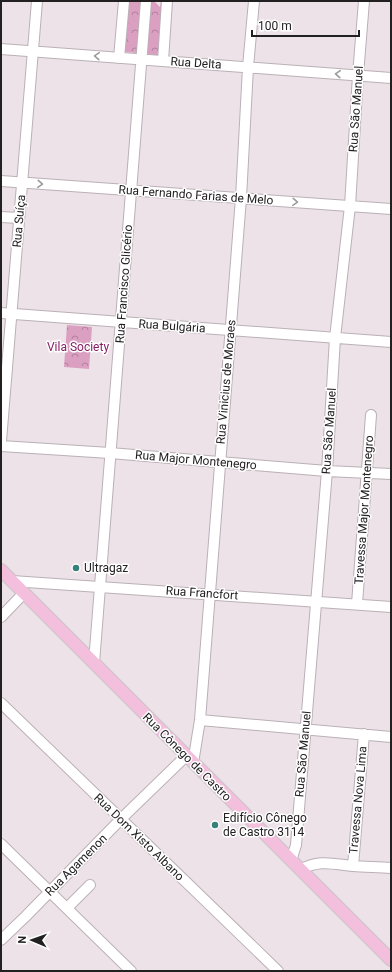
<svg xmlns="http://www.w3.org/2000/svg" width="392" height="972" font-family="Roboto,sans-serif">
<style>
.forest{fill:url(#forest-crowns)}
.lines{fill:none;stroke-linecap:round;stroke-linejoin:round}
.minor-casing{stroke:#bab0b6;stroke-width:12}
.major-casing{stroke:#c6c5c5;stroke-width:14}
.minor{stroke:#fff;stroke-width:10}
.major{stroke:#f4bedd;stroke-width:12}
.oneway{stroke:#9c9b9b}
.poi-dot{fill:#38807a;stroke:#fff;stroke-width:1.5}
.labels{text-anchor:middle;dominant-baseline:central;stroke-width:3;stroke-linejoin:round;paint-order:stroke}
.street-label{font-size:12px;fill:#232021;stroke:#fff}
.park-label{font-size:12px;fill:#872065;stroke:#fff}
.poi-label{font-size:12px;fill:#232021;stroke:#fff;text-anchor:start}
</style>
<defs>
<pattern id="forest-crowns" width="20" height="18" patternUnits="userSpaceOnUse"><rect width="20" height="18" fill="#da9fc1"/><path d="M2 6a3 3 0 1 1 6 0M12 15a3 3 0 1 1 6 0" fill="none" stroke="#b0819c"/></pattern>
</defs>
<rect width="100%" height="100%" fill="#ede2e8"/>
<path class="forest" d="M127,1h14l-3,52 -14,-1z
M151,1h3l6,6 1,-6h3l-5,54h-9l-3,-2z
M67,325l25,2 -3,42 -25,-2z"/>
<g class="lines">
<g class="minor-casing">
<path id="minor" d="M1,49l390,29
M119,58l5,-57
M163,61l4,-60
M1,181l390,28
M1,217l18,1
M1,313l390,29
M1,441l36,-440
M1,446l109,7 217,18 64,3
M12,581l379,26
M357,604l14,-189
M1,617l23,-24
M94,663l52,-662
M1,703l277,268
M200,720l191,17
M193,763l7,-43 41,-522 7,-131 6,-66
M1,844l130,127
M291,861l5,-16 31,-374 8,-133 15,-132 8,-131 6,-74
M353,866l11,-132
M300,870c19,-11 33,-6 53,-4 13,1 25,1 38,2
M67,908l23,-23
M1,940l24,-23 96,-98 65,-63"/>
</g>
<g class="major-casing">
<path id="major" d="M1,570l390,390"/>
</g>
<use href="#minor" class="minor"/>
<use href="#major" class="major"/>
</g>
<defs><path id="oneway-chevron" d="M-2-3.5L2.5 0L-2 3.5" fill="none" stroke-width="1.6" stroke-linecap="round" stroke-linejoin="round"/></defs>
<g class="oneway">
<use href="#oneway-chevron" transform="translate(97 56) rotate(-176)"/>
<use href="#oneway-chevron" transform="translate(338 74) rotate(-176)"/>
<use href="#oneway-chevron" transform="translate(40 184) rotate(4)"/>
<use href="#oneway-chevron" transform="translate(295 202) rotate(4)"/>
</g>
<g class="poi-dot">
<circle cx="76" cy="568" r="4"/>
<circle cx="215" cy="825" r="4"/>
</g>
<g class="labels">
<g class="street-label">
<text transform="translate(196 63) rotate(4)">Rua Delta</text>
<text transform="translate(356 109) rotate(-86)">Rua São Manuel</text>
<text transform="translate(196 195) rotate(4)">Rua Fernando Farias de Melo</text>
<text transform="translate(19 221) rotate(-85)">Rua Suíça</text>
<text transform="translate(124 284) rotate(-86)">Rua Francisco Glicério</text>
<text transform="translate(172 326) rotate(4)">Rua Bulgária</text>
<text transform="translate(226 382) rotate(-85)">Rua Vinicius de Moraes</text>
<text transform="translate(329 431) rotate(-86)">Rua São Manuel</text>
<text transform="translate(196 460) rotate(5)">Rua Major Montenegro</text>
<text transform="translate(364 510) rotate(-86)">Travessa Major Montenegro</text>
<text transform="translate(202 593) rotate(4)">Rua Francfort</text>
<text transform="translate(303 754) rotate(-85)">Rua São Manuel</text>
<text transform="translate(187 757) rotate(45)">Rua Cônego de Castro</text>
<text transform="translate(358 800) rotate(-85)">Travessa Nova Lima</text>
<text transform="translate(139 837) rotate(44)">Rua Dom Xisto Albano</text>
<text transform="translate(76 865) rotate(-45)">Rua Agamenon</text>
</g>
<g class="park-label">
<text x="78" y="347">Vila Society</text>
</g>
<g class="poi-label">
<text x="84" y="568">Ultragaz</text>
<text x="223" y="818">Edifício Cônego<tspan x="223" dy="14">de Castro 3114</tspan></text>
</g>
</g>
<rect width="392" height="972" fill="none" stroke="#232021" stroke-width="4"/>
<g transform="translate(32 940) rotate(272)" stroke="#ffffff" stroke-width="3" paint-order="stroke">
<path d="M0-3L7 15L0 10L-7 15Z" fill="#232021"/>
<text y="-6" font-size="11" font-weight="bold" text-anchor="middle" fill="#232021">N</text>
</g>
<path d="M252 30v6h107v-6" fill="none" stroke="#232021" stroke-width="2"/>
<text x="258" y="30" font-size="12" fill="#232021" stroke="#ffffff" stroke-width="3" paint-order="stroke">100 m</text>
</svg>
